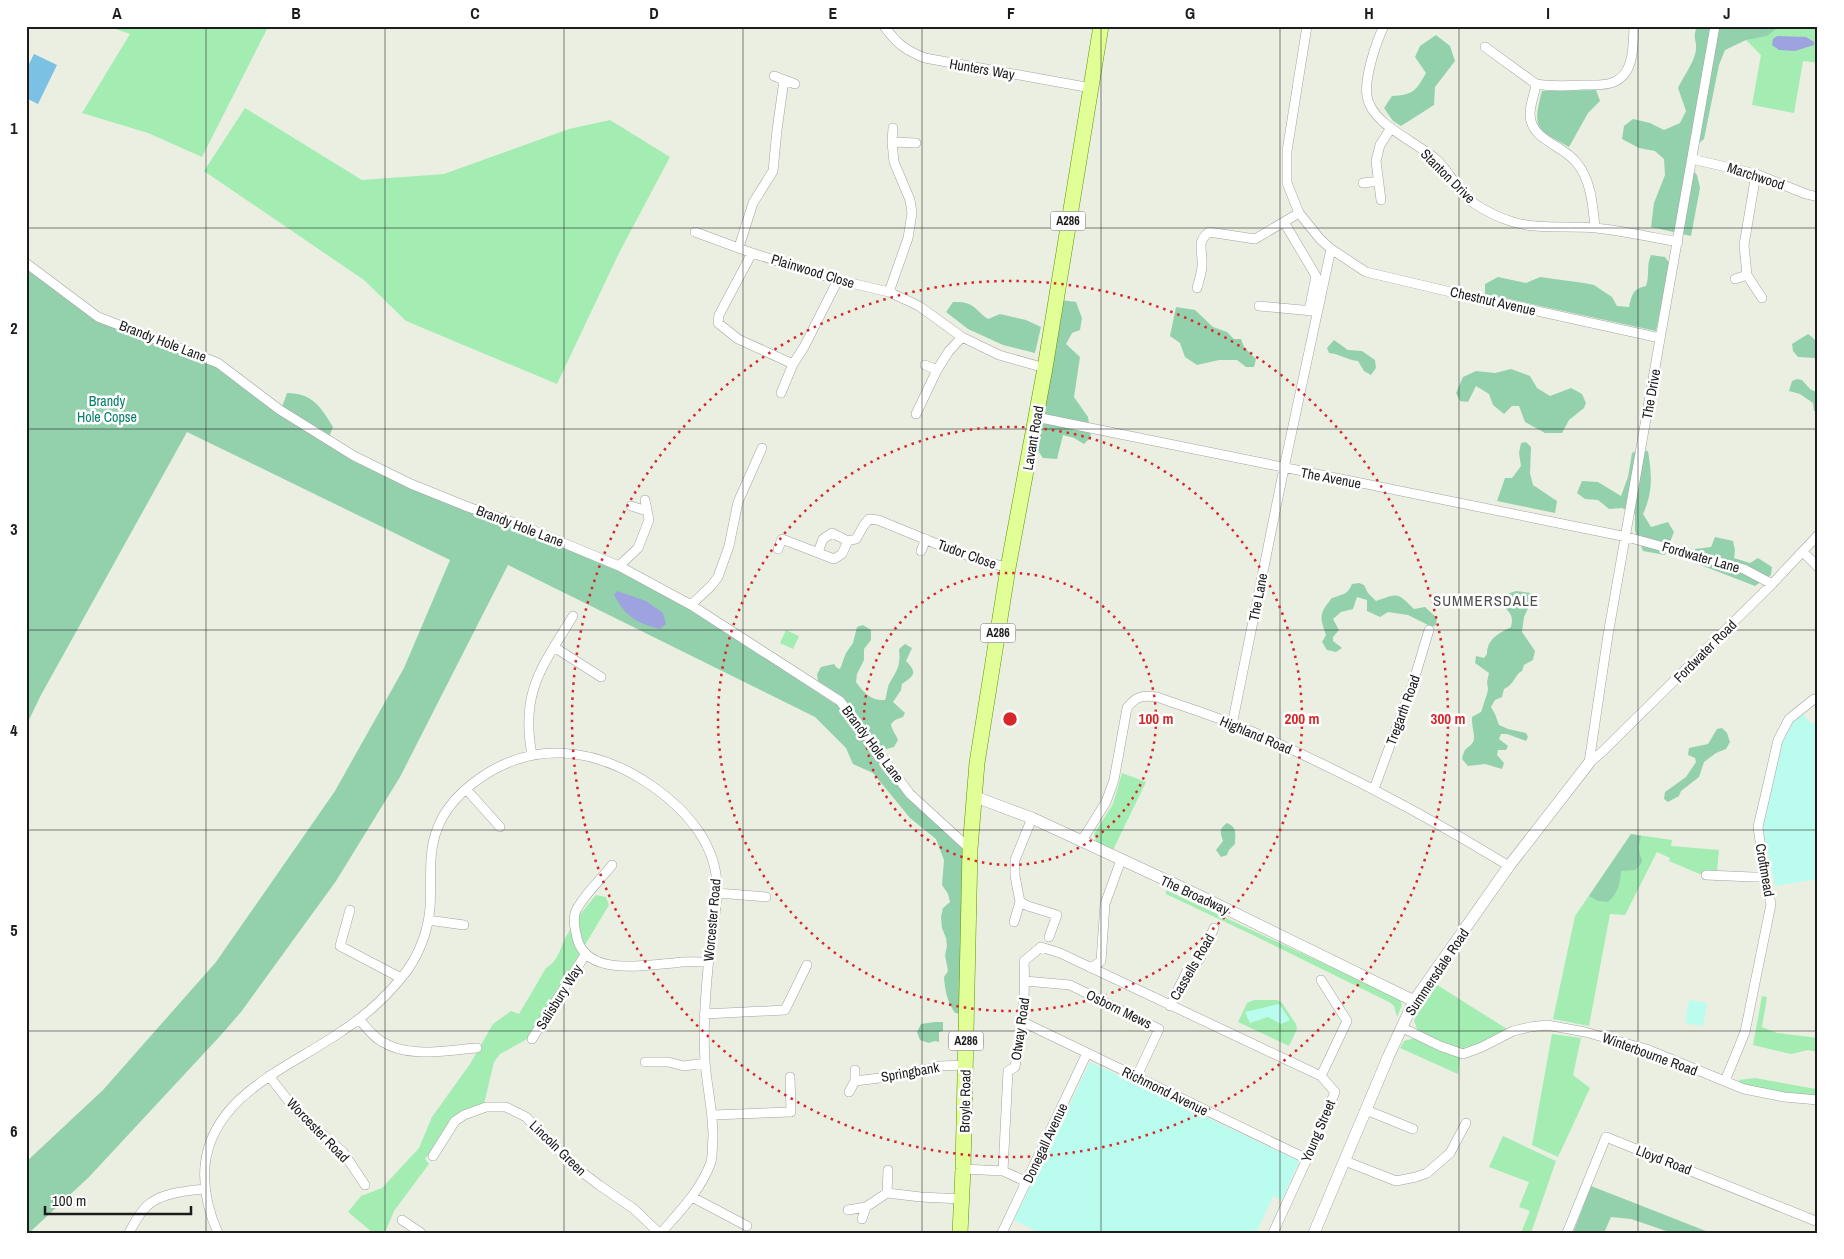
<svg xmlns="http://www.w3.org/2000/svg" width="1844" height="1259" font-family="'Archivo Narrow',sans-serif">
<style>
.grass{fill:#a3edb3}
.forest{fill:#93d1ad}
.park{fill:#bafdef}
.pitch{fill:#7ac1e3}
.water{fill:#9ea2df}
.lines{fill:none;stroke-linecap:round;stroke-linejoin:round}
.minor-casing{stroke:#a3a3a3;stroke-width:10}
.tertiary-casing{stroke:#a3a3a3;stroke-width:12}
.primary-casing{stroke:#5c9500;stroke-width:16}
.minor{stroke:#fff;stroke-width:9}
.tertiary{stroke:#fff;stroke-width:11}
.primary{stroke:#e1ff96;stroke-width:15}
.grid{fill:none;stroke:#1c1c1c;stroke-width:1;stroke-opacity:0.55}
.ring{fill:none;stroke:#d62828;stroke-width:2.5;stroke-dasharray:2.5 5}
.labels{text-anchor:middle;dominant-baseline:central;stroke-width:5;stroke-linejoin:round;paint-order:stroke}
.shield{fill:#fff;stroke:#606060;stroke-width:1}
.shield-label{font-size:12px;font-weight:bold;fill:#1c1c1c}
.street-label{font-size:14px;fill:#1c1c1c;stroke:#fff}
.park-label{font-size:14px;fill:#048067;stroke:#fff}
.neighbourhood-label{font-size:15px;letter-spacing:1px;fill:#4f4f4f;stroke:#fff}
.centre{fill:#d62828;stroke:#fff;stroke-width:2.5}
.ring-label{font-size:15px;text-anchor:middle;font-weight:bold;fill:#d62828;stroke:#fff;stroke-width:5;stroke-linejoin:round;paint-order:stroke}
.neatline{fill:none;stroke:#1c1c1c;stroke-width:2}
.grid-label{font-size:16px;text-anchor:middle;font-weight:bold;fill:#1c1c1c}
</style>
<rect width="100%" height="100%" fill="#eaefe1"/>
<path class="grass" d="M107,26l161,1 -66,130 -54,-24 -66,-20 48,-79z
M1744,26h74v37l-15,-2 -9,52 -42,-8 9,-50 -15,-15z
M245,108l117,72 82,-6 125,-45 41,-9 60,37 -51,96 -62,131 -151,-63 -42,-41 -160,-109z
M786,630l13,6 -6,13 -13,-6z
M1122,773l24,9 -34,70 -15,-7 -3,-11 19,-30z
M1631,834l41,6 -1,6 48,4 -3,31 -47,-20 1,-3 -13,-6 -32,63 -15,-1 -21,112 -36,-7 22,-103z
M1166,890l234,109 2,6 -5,12 -3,-11 -5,-4 -132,-65 -91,-43z
M596,895l10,2 3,8 -80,133 -29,16 -6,8 -10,42 -17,6 -42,49 4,5 -35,47 -9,22h-12l-25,-21 13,-16 21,-8 37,-40 13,-31 38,-53 23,-40 18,-13 8,3 27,-46c13,-7 14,-21 21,-33 8,-15 18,-27 29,-40z
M1434,983l73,46c-13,7 -28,18 -43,20 -11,1 -37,-15 -47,-20l-3,-9 9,-20z
M1762,996l5,1 -5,30 15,6 41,5v14l-10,-2 -17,4 -38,-9z
M1254,1000h23l5,3 14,21 1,5 -8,17 -51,-24 9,-19z
M1552,1034l29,4 -8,37 17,13 -32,69 -26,-12z
M1414,1038l46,19 -2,17 -58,-26 4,-7z
M1755,1078l61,11 2,-8v16l-33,-2 -44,-11 -2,-4z
M1503,1136l53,25 -25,72h-10l9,-22 -11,-4 10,-25 -40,-15z"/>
<path class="forest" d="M1697,26h80v2l-10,8 -21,4 -21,10 -6,15 -15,74 -15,12 -2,13 10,11 3,13 -9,48 -40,-9 3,-24 11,-28 -1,-16 -9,-8 -16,-3 -17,-9 2,-13 9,-7 17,4 14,7 16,-7 6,-12 -8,-23c5,-11 16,-25 18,-38 1,-11 -4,-10 1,-24z
M1436,35l14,11 5,15 -20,26 -1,18 -33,21 -8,-5 -9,-13 8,-12c21,-1 24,-5 34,-23l-11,-16 5,-11z
M1596,90l4,11 -12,12 -19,34c-33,-18 -37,-18 -27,-56z
M1651,255l14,2 5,7 -14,67 -171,-37v-10l13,-7 28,6 14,-6 44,6 10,2 18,12 5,9 12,1c3,-13 4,-18 17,-21 4,-12 0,-20 5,-31z
M26,267l70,52 121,46 136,94 265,110 61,33 156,102h4l68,91 59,53 -3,166 -8,-1c-8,-12 -10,-22 -11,-36l4,-6 -3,-16 2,-9 -1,-8 -4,-10 -1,-11 2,-9 7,-6 -2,-8 -6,-9 2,-25 -8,-21 -26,-21 -37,-45 -20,-9 -7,-16 -31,-31 -307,-152 -108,212 -64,104 -95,131 -20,23 -132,142 -60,56h-3v-71l77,-72 113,-128 119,-171 69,-123 46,-108 -263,-128 -146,263 -15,31z
M1061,300l15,2 6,16 -2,12 -8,3 -6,11 14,13 -6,40 14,20 3,20 -7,7 -10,-6 -11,-3 -6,24 -14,-1 -7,-10z
M953,302c21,-1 20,6 35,17l12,-5 26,6 15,7 -6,26 -32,-8 -35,-16 -22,-17z
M1176,307l19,3 18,17 14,5 7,7h7l3,8 12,12 -2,8h-8l-9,-7h-18l-22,5 -12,-8 -5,-14 -10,-7z
M1808,334c11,7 10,13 10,26l-3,-2 -17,-1 -5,-6 -1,-7z
M1334,340l14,10 14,1 13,9 1,8 -5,7 -7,-4 -6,-10c-11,-1 -18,-7 -29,-8l-2,-5z
M1511,369l19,7 7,12 13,8 21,-8 11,6 4,9 -2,5 -15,12 -7,13h-17l-20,-11 -6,-16h-7l-8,8 -11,-9 -4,-11 -13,-8 -8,16 -8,-1 -4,-8 7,-16 13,-6 19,2z
M1797,379l5,1 8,9 8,4v19l-4,-1 -1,-8 -13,-9 -11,-3 3,-10z
M287,393c25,0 34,14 46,34l-4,10 -47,-30z
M1526,442l5,5 -1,26 3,12 24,16 -2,12 -58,-12 8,-23h7l9,-12 -2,-13 2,-10z
M1638,450l10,1c4,24 5,41 -5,63l8,13 17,-5 6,10 -9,23 -22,-4 -8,-20v-17l-13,-6 -13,1 -11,-9 -13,-1 -8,-6 5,-12 16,1 23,14 7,-19 4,-24z
M1715,537l18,4 2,9 -1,8 16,5 8,-5 14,9 -1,8 -16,11 -62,-24 2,-13 16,-2z
M1359,583l5,2 4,8 8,8c23,-8 21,-9 38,8l11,-2 12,11 -1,7 -4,2 -24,-12 -20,-3 -8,5 -13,-6v-11l-10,-3 -4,12 -12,3 -8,7 6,11 -6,7v4l9,7 -6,4 -9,-2 -5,-8 4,-7c-5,-15 -8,-20 3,-33 2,-3 2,-4 6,-5 9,-3 13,-3 17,-13z
M1516,591l15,2 1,7 -8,17 -2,15 13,19 -2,9 -9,5 -2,6c-7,3 -7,13 -18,18l-2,8 -7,3 -4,7 4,7 4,11 9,4 18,4 2,4 -2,4 -19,-7h-6l-2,5 9,7 -2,4h-8l-1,5 7,8 -2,6 -17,-5 -17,2 -6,-7c3,-14 6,-9 11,-17 3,-5 -2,-17 -1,-25l9,-5 6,-18 1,-5 -1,-7 2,-9 -14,-10 1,-7 8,2 3,-4c0,-15 12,-21 24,-27 2,-9 1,-13 -6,-19l2,-14z
M863,625l8,5v10l-7,9v11l-7,14 -1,8c8,11 15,19 29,18 2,-5 2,-12 4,-16 8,-14 12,-18 10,-35l6,-5 7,4 -6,13c12,12 8,15 -4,23l-1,6 -8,12 12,11 -2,4 -8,3 -4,4c1,7 5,10 7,16l-4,7 -11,3 -40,-53 -25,-16 -1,-7 4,-7 13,-3 3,4 3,1 6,-16 7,-10 4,-16z
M1722,728l5,5 3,9 -4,7 -10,4 -12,9 -5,15 -18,14 -2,5 -11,6 -4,-3 1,-7 21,-15 10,-15 -1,-4 -7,-3 1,-7 19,-4 9,-15z
M1227,823c11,5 8,11 8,21l-6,6 -2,5 -6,2 -5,-7 7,-9c-3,-9 -4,-12 4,-18z
M1631,834l10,2c-1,4 -2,8 -2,12 0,13 9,10 -4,22l-14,1c-1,13 -3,22 -13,31l-10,-1 -9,-5z
M935,1022h8v9l-4,1v10l-4,-1 -6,2 -9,-3 -3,-8 4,-8z
M1591,1186l120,47h-39l-41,-14 -20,-2 -7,16h-31z"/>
<path class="park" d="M1802,713l10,11 6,-5v160l-43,7 -12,-58 19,-85 11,-22z
M1689,1000l18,3 -4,23 -18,-3z
M1279,1004l11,16 -9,4 -13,-7 -18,6 -5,-11z
M1090,1062l209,99 -17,39 -9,-4 -17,37h-216l-26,-13z"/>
<path class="pitch" d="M34,54l23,11 -19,39 -12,-6v-28z"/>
<path class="water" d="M1777,36l29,1 8,5v3l-19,6 -16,-1 -7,-5 1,-6z
M617,591l29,10 17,12 3,11 -6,5c-25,-7 -33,-11 -46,-34z"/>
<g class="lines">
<g class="minor-casing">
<path id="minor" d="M884,26c13,18 21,24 41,32l166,30
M1307,26l-20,125v32l12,30 21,26 11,10 35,23 89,21 205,45
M1384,26c-8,16 -20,53 -17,70 4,29 51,46 71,65 12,12 20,30 34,41 13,9 25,15 41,20 27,8 55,3 83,6 27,3 55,9 82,14
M1485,47l51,37
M774,76l21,8
M892,142l1,-14
M1692,159l64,15 50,20 12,3
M1756,174l-12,71 3,30 15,23
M1363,183l16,-2
M1381,200l-5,-39 4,-16 11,-17
M1284,222l32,54 -7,35
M1595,228c-2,-22 -4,-49 -19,-66 -13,-17 -46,-22 -46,-48 0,-10 5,-21 6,-30 16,3 31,2 47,1 10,0 22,1 31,-3 21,-9 19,-38 20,-56
M695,232l57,21 86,27 51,12 30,14 43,31
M739,247l14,-44 20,-32 4,-41 7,-50
M752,253l-33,62 -1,8 20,16 55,25 -12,29
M26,263l72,54 120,46 62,47 74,46 57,28 57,23 50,17 101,42 72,39 149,96 70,93 60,55
M1735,279l12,-4
M1197,288c2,-8 6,-18 5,-27 0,-13 -5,-19 7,-29l46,7 44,-26
M889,292l19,-54 4,-25 -2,-13 -16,-38 -2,-20 24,1
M1259,306l54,5
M793,364l11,-17 34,-67
M925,365l12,5 12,-19 13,-14 37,18 46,13
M916,414l21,-44
M1036,417l591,120 117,32 28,15
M631,506l16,5
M778,549l4,-10 52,20 8,-5 6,-13 8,-2 8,-14 5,-6 9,1 81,33 49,15
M921,551l5,-12
M818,552l5,-13 9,-6 16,8
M1803,552l15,15
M619,566l19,-18 11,-28 -4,-20
M691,605l20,-19 7,-9 11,-31 9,-44 24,-54
M554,647l47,30
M1232,725l52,-257 47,-219
M532,755c-12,-63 10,-88 41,-139
M1589,763l19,-128 107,-609
M1589,763l13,-11 170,-168 46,-49
M466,789l34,38
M1374,789l39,-106 16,-53
M1032,818l-17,42v16l5,26 8,4 29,9 -8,22
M1081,842l25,-40 8,-22 13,-72c9,-12 16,-13 30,-11 36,13 73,24 107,40 86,38 165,80 245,129
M612,865c-11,14 -25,27 -34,42 -5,7 -4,18 -2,26 6,45 67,32 98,30 11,-2 23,-1 34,-1
M1706,875l47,2h12
M717,893l49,4
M350,910l-10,36 61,32
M428,920l36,5
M1014,922l6,-20
M1091,968l10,-7 4,-57 16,-44
M1025,981l45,4 89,44 -23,49
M1170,1006l17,-35 13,-12 14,-31
M704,1014l81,-4 22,-45
M359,1019c7,8 13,17 22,22 27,18 66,9 96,7
M1023,1022l284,137
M1401,1027l39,19 23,8 19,-7 31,-16 17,-4 17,-2 38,7 61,17 98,40 40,8 34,3
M532,1039l53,-84
M645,1062h23l16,4 21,-3
M269,1076l29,37 45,39 22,33
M1321,1076l26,-55 -26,-41
M855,1081l49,-6 35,-9 27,-1
M1725,1081l20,-49 26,-128 -6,-27 -7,-50 7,-30 13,-57 11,-21 25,-20
M849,1092l6,-11v-11
M1366,1110l47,19
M713,1115l78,-3 -1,-35
M433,1156l22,-35 9,-6 22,-8h20l20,10 48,49 25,19 35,24 25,24
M1345,1161l51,20 20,-4 11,-4 23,-20 16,-30
M963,1169l40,2 24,11
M1003,1171l5,-100 7,-4c7,-38 11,-67 9,-106l17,-14 19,6 261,123 14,16 -28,67 -34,74
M887,1193l1,-23
M692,1197l55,29
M848,1210l18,-3
M862,1219l4,-12 21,-14 34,4 41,2
M402,1220l19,13
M129,1233c5,-9 10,-20 18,-27 13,-13 39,-15 57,-17
M218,1233c-10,-22 -15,-43 -13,-67 7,-72 86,-99 137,-135 23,-15 43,-33 60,-54 16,-19 26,-45 28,-69 2,-28 -3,-55 8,-81 7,-18 19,-31 34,-43 57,-45 123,-38 180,2 36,25 67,61 65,107 -1,25 -7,50 -9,75 -3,31 -5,63 -3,94 2,25 8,49 8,75 -1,8 0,17 -2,25 -10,28 -31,49 -50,71
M1002,1233l85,-180
M1567,1233l39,-96 212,85"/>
</g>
<g class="tertiary-casing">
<path id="tertiary" d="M973,796l59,22 166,77 216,106
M1314,1233l75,-178 25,-54 95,-135 80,-103"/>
</g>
<g class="primary-casing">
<path id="primary" d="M960,1233l3,-64 7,-320 7,-86 31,-195 37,-200 56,-342"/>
</g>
<use href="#minor" class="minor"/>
<use href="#tertiary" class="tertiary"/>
<use href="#primary" class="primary"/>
</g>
<path class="grid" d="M206,26v1207M385,26v1207M564,26v1207M743,26v1207M922,26v1207M1101,26v1207M1280,26v1207M1459,26v1207M1638,26v1207M26,228h1792M26,429h1792M26,630h1792M26,830h1792M26,1031h1792"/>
<g class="ring">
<circle cx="1010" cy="719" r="146"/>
<circle cx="1010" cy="719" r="292"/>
<circle cx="1010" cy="719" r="438"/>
</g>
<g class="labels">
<g class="shield">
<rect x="1050.5" y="211.5" width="35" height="19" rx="4"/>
<rect x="980.5" y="623.5" width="35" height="19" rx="4"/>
<rect x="948.5" y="1031.5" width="35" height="19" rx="4"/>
</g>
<g class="shield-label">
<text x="1068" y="221">A286</text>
<text x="998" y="633">A286</text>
<text x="966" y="1041">A286</text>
</g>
<g class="street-label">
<text transform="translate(982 69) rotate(10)">Hunters Way</text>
<text transform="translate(1448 176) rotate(45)">Stanton Drive</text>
<text transform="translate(1756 176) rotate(18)">Marchwood</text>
<text transform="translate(813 271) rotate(17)">Plainwood Close</text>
<text transform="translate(1493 301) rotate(13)">Chestnut Avenue</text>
<text transform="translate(163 341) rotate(21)">Brandy Hole Lane</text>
<text transform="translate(1651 394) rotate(-80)">The Drive</text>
<text transform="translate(1033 438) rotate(-80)">Lavant Road</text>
<text transform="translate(1331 478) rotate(11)">The Avenue</text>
<text transform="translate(520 526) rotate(21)">Brandy Hole Lane</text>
<text transform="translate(967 554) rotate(20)">Tudor Close</text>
<text transform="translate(1701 557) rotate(16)">Fordwater Lane</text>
<text transform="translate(1258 597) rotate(-79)">The Lane</text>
<text transform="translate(1705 651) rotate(-45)">Fordwater Road</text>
<text transform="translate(1403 710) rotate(-70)">Tregarth Road</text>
<text transform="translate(1256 735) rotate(23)">Highland Road</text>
<text transform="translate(873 744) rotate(53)">Brandy Hole Lane</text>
<text transform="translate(1765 870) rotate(80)">Croftmead</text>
<text transform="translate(1195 895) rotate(25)">The Broadway</text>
<text transform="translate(712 920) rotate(-85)">Worcester Road</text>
<text transform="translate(1192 967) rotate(-60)">Cassells Road</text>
<text transform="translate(1437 972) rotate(-56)">Summersdale Road</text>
<text transform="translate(559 997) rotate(-58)">Salisbury Way</text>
<text transform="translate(1119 1009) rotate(26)">Osborn Mews</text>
<text transform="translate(1020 1029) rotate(-82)">Otway Road</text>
<text transform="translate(1650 1054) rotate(20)">Winterbourne Road</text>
<text transform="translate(910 1072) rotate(-10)">Springbank</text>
<text transform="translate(1165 1091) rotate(26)">Richmond Avenue</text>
<text transform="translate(965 1101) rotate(-89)">Broyle Road</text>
<text transform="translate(318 1130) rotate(46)">Worcester Road</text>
<text transform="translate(1318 1131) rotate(-67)">Young Street</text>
<text transform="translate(1045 1143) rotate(-65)">Donegall Avenue</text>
<text transform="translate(558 1148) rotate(44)">Lincoln Green</text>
<text transform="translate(1664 1160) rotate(21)">Lloyd Road</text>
</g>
<g class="park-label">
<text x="107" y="401">Brandy<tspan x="107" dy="16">Hole Copse</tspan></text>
</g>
<g class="neighbourhood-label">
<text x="1486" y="600">SUMMERSDALE</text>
</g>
</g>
<circle cx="1010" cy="719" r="8" class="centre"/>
<g class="ring-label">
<text x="1156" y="724">100 m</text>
<text x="1302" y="724">200 m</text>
<text x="1448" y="724">300 m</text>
</g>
<rect width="1844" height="1259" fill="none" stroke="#ffffff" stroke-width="55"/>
<path d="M45 1206v8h146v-8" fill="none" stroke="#1c1c1c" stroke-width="2.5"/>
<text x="52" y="1206" font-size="15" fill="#1c1c1c" stroke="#ffffff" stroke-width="4" paint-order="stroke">100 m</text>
<rect x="28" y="28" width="1788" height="1204" class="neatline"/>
<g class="grid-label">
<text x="117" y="19">A</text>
<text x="296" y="19">B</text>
<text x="475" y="19">C</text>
<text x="654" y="19">D</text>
<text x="833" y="19">E</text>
<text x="1011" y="19">F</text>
<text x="1190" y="19">G</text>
<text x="1369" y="19">H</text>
<text x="1548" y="19">I</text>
<text x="1727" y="19">J</text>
<text x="14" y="134">1</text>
<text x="14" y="334">2</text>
<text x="14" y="535">3</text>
<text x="14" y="736">4</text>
<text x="14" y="936">5</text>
<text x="14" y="1137">6</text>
</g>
</svg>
